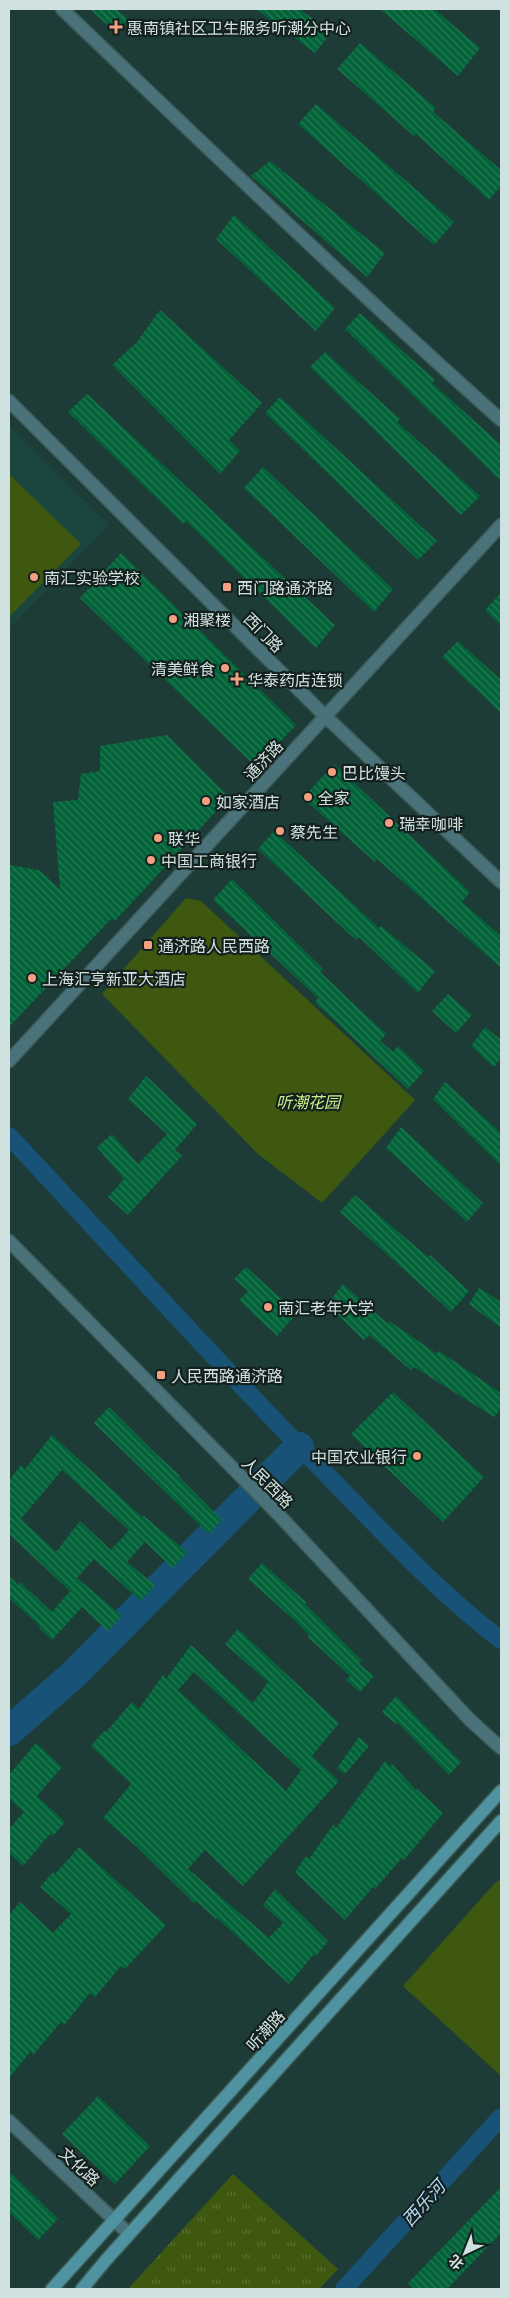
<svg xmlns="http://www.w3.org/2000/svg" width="510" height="2298" font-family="'Playfair Display','Noto Sans SC',serif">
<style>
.built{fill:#1b4640}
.park{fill:url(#park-tufts)}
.garden{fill:#3f580f}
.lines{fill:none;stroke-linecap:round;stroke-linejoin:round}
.canal{stroke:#185277;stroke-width:18}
.river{stroke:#185277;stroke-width:30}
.building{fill:url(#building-back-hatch);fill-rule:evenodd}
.minor-casing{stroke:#3d5a56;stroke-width:15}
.tertiary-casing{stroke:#3d5a56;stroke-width:15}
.secondary-casing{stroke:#3d5a56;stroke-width:15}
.minor{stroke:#49727b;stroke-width:12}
.tertiary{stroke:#49727b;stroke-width:12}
.secondary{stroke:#4f93a1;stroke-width:12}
.poi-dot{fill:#f2a081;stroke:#13201e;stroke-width:2}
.labels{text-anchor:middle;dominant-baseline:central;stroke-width:4.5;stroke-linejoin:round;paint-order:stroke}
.poi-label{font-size:16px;fill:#d0e2df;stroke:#13201e;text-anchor:start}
.street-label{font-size:16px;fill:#d0e2df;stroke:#13201e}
.park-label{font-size:16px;font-style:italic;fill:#c7f18b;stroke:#13201e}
.water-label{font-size:18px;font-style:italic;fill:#b4d8f4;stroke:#13201e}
</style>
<defs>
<pattern id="park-tufts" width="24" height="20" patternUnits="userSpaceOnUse" patternTransform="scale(1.25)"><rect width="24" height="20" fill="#3f580f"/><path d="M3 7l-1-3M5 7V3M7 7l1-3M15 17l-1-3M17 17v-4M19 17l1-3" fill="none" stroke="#5a7032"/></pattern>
<pattern id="building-back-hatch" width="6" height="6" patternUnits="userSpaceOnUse" patternTransform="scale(1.25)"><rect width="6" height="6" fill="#026338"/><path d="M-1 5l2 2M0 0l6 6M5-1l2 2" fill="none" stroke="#267954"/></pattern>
</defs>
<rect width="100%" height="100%" fill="#1d3c38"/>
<path class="built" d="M9,426l100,99 -100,103z"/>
<path class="park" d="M233,2174l105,95 -19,20h-191z"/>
<path class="garden" d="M9,474l72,70 -72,73z
M186,898l15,3 214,199 -93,103 -64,-49 -156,-160z
M501,1879v197l-98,-90 92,-103z"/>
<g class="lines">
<path class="canal" d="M9,1136c108,115 214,233 325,346 54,55 106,112 167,158
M344,2289l157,-172"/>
<path class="river" d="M9,1731l64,-56 226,-228"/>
</g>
<path class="building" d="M90,9h26l13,11 -12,14z
M256,9h43l33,23 -17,21z
M380,9h54l46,39 -22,28z
M360,43l76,65 -3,4 68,58v16l-12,14 -73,-66 -2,2 -77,-67z
M316,104l138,118 -20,23 -136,-121z
M270,161l115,92 -18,24 -116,-101z
M234,215l101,93 -19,23 -100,-92z
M160,310l102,93 -33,37 11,11 -20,23 -108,-109 25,-23z
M360,313l75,67 -3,3 69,62v36l-156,-152z
M325,352l75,67 -3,3 83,74 -19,19 -151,-148z
M87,394l248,231 -19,23 -130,-127 -3,3 -115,-112z
M280,397l157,144 -19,19 -153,-147z
M263,467l130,122 -19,23 -130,-124z
M121,553l175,172 -40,42 -176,-169z
M501,593v33l-16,-16z
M458,641l43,39v33l-59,-56z
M167,735l62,62 -114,124 -3,-3 -103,109v-162l30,5 21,19 -7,-87 25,-2 3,-26 19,-3v-25z
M334,764l136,128 -8,10 39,34v32l-124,-109 -2,3 -72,-64z
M274,831l105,97 2,-2 54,45 -17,22 -59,-56 -3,3 -98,-91z
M232,879l91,90 -3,3 66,62 -6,7 13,11 5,-6 26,25 -16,18 -93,-87 3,-4 -105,-98z
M448,994l24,21 -16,18 -24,-22z
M485,1027l16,13v18l-7,9 -23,-21z
M146,1076l51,48 -22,26 7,6 -54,59 -20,-18 16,-18 -27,-32 15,-13 26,30 29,-30 -39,-35z
M445,1082l56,51v33l-68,-67z
M401,1127l82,76 -16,19 -81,-74z
M355,1195l73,62 2,-2 39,36 -18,21 -111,-100z
M246,1267l51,46 -20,23 -38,-36 9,-9 -14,-12z
M343,1284l45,40 1,-3 48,33 2,-3 62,42v16l-7,8 -80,-50 -3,3 -42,-35 -5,5 -37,-35z
M479,1288l22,14v26l-32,-24z
M393,1392l91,85 -41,45 -92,-88z
M109,1407l41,41 30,28 -1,1 43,43 -13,14 -115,-111z
M52,1435l90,82 2,-1 43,36 -14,16 -28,-26 -18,20 28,23 -14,16 -47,-42 -17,19 45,38 -14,15 -26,-24 -30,33 -13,-12 1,-2 -31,-28v-22l9,9 2,-3 32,30 18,-21 -61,-57v-53l12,-16 4,4zM62,1470l67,60 -18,20 -31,-29 -24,31 -35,-33z
M262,1563l44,39 -1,2 57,57 -3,3 15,12 -14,16 -14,-12 4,-4 -42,-39 1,-2 -16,-16 -45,-40z
M238,1629l101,94 -27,33 27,25 -96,105 -38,-36 -17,19 81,69 14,-15 -20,-18 12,-16 53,52 -12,15 -2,-2 -25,30 -72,-66 -1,1 -20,-18 -2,2 -58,-57 -33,-28 28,-34 -40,-38 13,-15 2,1 26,-30 7,7 24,-34 3,4 25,-34 62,58 15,-21 -43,-38zM194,1672l107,98 -15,21 -108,-101z
M396,1696l65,66 -12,13 -52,-53 -1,2 -14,-12z
M359,1737l10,9 -24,28 -8,-6z
M36,1743l26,24 -25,29 28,26 -12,14 -3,-2 -27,32 -14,-13v-24l15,-17 -15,-13v-24z
M385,1761l5,5 2,-2 24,26 1,-1 26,24 -39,47 -2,-2 -27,31 -2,-2 -28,33 -50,-48 11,-16 3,3 24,-34 3,3z
M79,1847l87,78 -41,44 -4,-3 -26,31 -5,-4 -26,32 -3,-3 -28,33 -3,-3 -21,26v-163l11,-13 33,31 18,-19 -31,-27 13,-15 2,2z
M98,2096l52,50 -35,38 -53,-50z
M9,2171l49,48 -20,21 -29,-28z
M501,2187v46l-54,56h-33l-6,-6z"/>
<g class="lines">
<g class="minor-casing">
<path id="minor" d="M62,9c145,138 289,277 439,411
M9,401l316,315 176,166
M9,2121l120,113"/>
</g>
<g class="tertiary-casing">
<path id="tertiary" d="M9,1061l492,-536
M9,1241l269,273 192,206 31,28"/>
</g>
<g class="secondary-casing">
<path id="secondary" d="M52,2289l449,-498
M82,2289l24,-29 395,-439"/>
</g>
<use href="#minor" class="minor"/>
<use href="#tertiary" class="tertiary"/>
<use href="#secondary" class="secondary"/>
</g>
<g class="poi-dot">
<path d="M113.5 19.5h5v5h5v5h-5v5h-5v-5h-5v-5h5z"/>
<circle cx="34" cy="577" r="5"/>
<rect x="222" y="582" width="10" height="10" rx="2.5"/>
<circle cx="173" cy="619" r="5"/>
<circle cx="225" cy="668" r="5"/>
<path d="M234.5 671.5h5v5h5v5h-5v5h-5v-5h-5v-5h5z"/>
<circle cx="332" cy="772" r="5"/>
<circle cx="308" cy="797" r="5"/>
<circle cx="206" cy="801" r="5"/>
<circle cx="389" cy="823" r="5"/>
<circle cx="280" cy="831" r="5"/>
<circle cx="158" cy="838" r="5"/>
<circle cx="151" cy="860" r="5"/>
<rect x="143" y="940" width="10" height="10" rx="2.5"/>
<circle cx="32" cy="978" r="5"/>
<circle cx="268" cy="1307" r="5"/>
<rect x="156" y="1370" width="10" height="10" rx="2.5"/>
<circle cx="417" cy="1456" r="5"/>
</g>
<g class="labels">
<g class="poi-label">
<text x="127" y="27">惠南镇社区卫生服务听潮分中心</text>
<text x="44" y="577">南汇实验学校</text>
<text x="237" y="587">西门路通济路</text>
<text x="183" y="619">湘聚楼</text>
<text x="215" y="668" text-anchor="end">清美鲜食</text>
<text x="247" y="679">华泰药店连锁</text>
<text x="342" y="772">巴比馒头</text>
<text x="318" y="797">全家</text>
<text x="216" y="801">如家酒店</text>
<text x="399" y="823">瑞幸咖啡</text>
<text x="290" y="831">蔡先生</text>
<text x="168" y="838">联华</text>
<text x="161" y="860">中国工商银行</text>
<text x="158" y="945">通济路人民西路</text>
<text x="42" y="978">上海汇亨新亚大酒店</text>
<text x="278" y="1307">南汇老年大学</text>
<text x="171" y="1375">人民西路通济路</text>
<text x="407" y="1456" text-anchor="end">中国农业银行</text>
</g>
<g class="street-label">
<text transform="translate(264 632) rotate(45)">西门路</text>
<text transform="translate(263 760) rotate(-47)">通济路</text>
<text transform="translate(268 1482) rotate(45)">人民西路</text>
<text transform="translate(265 2030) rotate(-48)">听潮路</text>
<text transform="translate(80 2166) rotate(43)">文化路</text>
</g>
<g class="park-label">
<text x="308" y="1101">听潮花园</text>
</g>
<g class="water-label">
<text transform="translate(423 2203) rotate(-48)">西乐河</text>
</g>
</g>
<rect width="510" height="2298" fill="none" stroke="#d0e2df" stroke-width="20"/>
<g transform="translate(465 2253) rotate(223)" stroke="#13201e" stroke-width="4" paint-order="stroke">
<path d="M0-4L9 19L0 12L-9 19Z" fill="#d0e2df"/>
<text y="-8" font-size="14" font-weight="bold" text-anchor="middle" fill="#d0e2df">北</text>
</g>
</svg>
